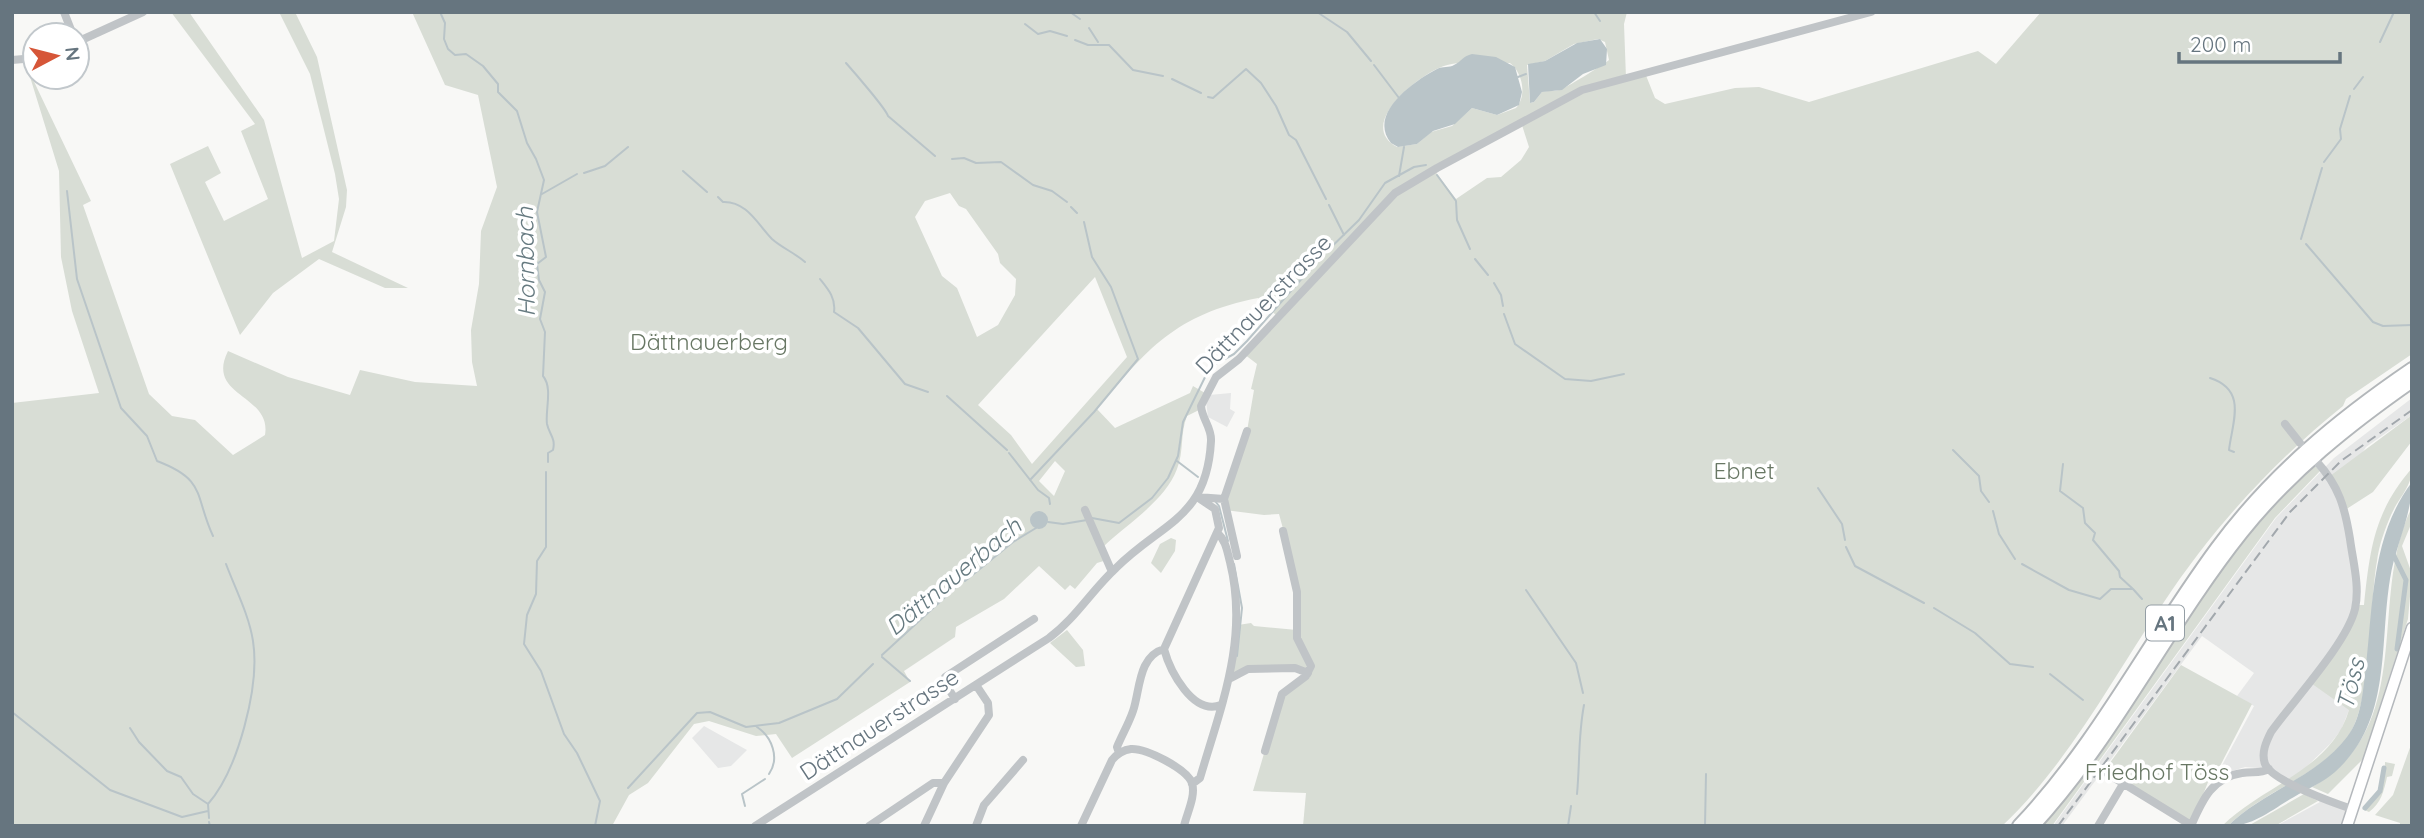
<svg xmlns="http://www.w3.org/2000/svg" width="2424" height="838" font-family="Quicksand,sans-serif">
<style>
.built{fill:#e6e7e7}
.green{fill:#d8ddd5;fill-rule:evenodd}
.water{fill:#b9c4c8}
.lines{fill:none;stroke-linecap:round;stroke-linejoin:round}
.stream{stroke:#b9c4c8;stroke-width:2}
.canal{stroke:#b9c4c8;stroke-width:5}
.major-casing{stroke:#b4b8bc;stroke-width:13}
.highway-casing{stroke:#b3b7ba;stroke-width:16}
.minor{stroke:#c0c4c7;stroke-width:8}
.major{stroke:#fff;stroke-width:10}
.highway{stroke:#fff;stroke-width:12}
.rail{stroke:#a2a8ad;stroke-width:2;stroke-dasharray:10 5;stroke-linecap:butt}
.labels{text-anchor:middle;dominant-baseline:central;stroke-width:7;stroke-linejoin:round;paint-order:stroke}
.shield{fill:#fff;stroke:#949ea5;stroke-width:2}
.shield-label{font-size:21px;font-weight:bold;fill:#66757f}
.street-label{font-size:23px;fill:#66757f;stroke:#fff}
.park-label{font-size:23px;fill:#687764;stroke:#fff}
.water-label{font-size:24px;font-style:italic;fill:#667a80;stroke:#fff}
</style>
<rect width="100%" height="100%" fill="#f8f8f6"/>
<path class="built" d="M1231,393l-1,16 5,3 -8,15 -19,-10 -2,-16 3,-6z
M2412,398v17l-46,32 -28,43 18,90 -7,130 -8,20 -11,14 -32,31 -11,6 -18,-12 -24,-2 -22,7 -3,-5 34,-63 -17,-10 17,-23 -52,-37 -140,190h-9l223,-308 58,-60z
M704,726l34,19 9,5 -16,16 -13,2 -26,-30z
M2313,798l39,11 -5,17h-71l44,-24z"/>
<path class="green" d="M171,12h18l75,108 38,138 32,-17 5,-42 -4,-25 -25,-100 -31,-62h16l22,45 30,133 -1,17 -14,45 76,36h-23l-66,-29 -46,34 -33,42 -70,-171 38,-18 13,27 -16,9 19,39 44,-22 -27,-68 14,-7z
M412,12h1215l-3,12 2,54 19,-5 10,25 10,6 70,-16 24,-1 50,15 169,-51 18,13 45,-52h371v342l-66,45 -3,7c-69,55 -130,122 -179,196 -51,75 -95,161 -162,224h-699l3,-33 -53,-2 27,-92 25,-22 -3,-7 -54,-1 -17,9 7,-53 13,-2 3,3 43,4 -6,-72 -12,-44 -15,1 -39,-5 -1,-9 23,-70 7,-41 -3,-1 6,-25 -13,-10 34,-37 -20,-19c-82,16 -111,51 -161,111l18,19 75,-35 3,-7 12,7 -4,16 -14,7c-7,17 -3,36 -10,53 -12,32 -50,55 -74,78l4,13 -10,3 -22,26 -5,-4 -5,5 -26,-24 -35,33 -48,28 -1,10 -51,34 6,11 -118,76 -16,-24 -20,2 -47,-15 -15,3 -46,59 -19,12 -17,31h-600v-423l87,-10 -27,-82 -11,-54 -2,-86 -32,-104 64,134 -8,4 66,189 23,22 23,4 38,35 32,-20c7,-41 -60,-38 -37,-84l60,26 62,18 10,-25 55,12 62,4 -5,-24 -1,-32 8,-46 2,-53 16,-44 -19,-92 -33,-10zM1598,39l7,3 4,18c-3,3 -46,30 -50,30 -6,2 -12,0 -17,2l-8,10 -4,1 -3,-38 18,-4 29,-17zM1510,63c13,10 17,33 6,45l-19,7 -25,-7 -20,18 -21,6 -14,12 -20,3c-41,-22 20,-70 42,-79 20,-9 49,-5 71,-5zM1521,122l8,25 -8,13 -20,17 -14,1 -31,21 -22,-29zM950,193l9,13 7,3 32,45 2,9 16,16 -1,16 -17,30 -21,12 -20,-49 -15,-12 -27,-59 10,-16zM1095,277l32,80 -95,107 -21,-29 -33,-30zM1055,461l10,10 -11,25 -15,-15z
M2412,415v26l-39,51 -28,18 -15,-34z
M2314,465l6,6 -45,47 -223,308h-10c101,-112 159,-258 272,-361z
M2412,468c0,19 -13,29 -21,47 -6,14 -12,30 -14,46 -8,44 -4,143 -30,177 -30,39 -84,53 -119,88h-6c41,-41 109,-56 127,-116l-41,-29 31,-40 16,-36h9c6,-56 10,-93 48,-137z
M2412,507v15l-10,24 10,28 -4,45 -45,140 -35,35 -16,-7c107,-62 54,-188 100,-280z
M1171,538l5,2 -1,11 -14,22 -10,-10 9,-19z
M1067,630l16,20 2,16 -9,1 -26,-24z
M2181,665l71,39 -33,64 -7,4 -21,53 -87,-54z
M2412,742v84h-12v-3l-25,-8 18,-20z
M2385,762l10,2 -3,12 -5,1c-3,14 -6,26 -18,35l-7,-3c18,-6 23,-28 23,-47z
M2304,794l14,7 -43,25h-27z"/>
<path class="water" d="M1600,39l7,10 -1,16 -23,9 -21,16 -20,2 -8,10 -4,1 -2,-39 17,-3 32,-18z
M1472,54l24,3 19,10 7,25 -3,13 -22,10 -25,-7 -17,16 -22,7 -16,13 -19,3 -7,-4c-24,-29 23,-62 46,-74 6,-3 12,-1 17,-4 8,-4 9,-9 18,-11z
M2412,482c0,34 -17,64 -22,97 -11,68 2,142 -55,193 -11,10 -28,17 -41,25 -23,13 -40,29 -66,29 35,-35 89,-49 119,-89 15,-19 16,-48 19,-71 7,-64 6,-131 46,-184z
M1030 520a9 9 0 1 1 18 0a9 9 0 1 1-18 0Z"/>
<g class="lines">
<path class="stream" d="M440,12l5,11 -1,16 4,10 7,6 11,-1 17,12 15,18v8l19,19 10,32 9,16 8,21 -7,32 9,45 -9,7 2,16 6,12 -5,27 5,13 -2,44c10,12 2,34 4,48 2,10 9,14 6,26l-5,3v9
M1070,12l10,7
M1317,12l30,20 24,29
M1594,12l6,9
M1025,24l13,10 12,-3 17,5
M1089,28l9,14
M1075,40l13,5h21l24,25 30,6
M2380,42l14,-30
M846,63c8,9 40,46 42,53l47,40
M1374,65l25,33
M1518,77l8,-3
M1172,79l29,14
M2354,89l9,-12
M1208,97l5,1 33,-29 15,14 15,23 13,29 7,5 30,59
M952,159l12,-1 12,5 25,-1 32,23 19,6 15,11
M2324,162l17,-23 -1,-10 10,-33
M683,171l24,21
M584,173l21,-7 23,-19
M1437,175l19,26 1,19 13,29
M1399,176l5,-29
M67,191l10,88 14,41 30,88 26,28 10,25c50,19 37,34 56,75
M542,194l35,-20
M718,197l5,5c24,-1 35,23 49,37 10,9 23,14 33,23
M1329,205l15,30
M1071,207l6,6
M2301,239l21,-71
M2306,244l67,78 10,4 29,-1
M1475,259l13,16
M820,279c8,10 16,19 14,33l24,16 47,56 23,8
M1494,283l7,12 2,11
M1504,314l11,30 50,35 26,2 33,-7
M2210,378c38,12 22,45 19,72l5,2
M947,396l60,54
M1953,450l26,26 2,15 8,11
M1009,453l29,37 11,8 1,6
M1177,461l21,16
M2063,464l-3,27 23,17 2,15 10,10 -2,7 26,31 1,6 13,12
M546,472v75l-9,14 -1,33 -9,21 -3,29 17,27 23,63 13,19 23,48 -5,25
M1030,480l64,-68 44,-53 -27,-72 -19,-30 -8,-35
M1818,488l24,36 3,16
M1215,501l4,5 9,35
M1993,511l6,23 16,25
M1092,518l27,5 33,-25 16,-20 10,-22 5,-34 27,-55 24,-13 13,-13 72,-82 40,-39 26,-37 29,-16 12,-2
M1048,522l15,2 24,-4
M1846,547l9,19 69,37
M1234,564l8,44 -5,48
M2022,564l47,26 31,9 11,-10h22l9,10
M965,581l48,-39 23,-14
M1526,590l50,73 7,30
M1934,608l41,25 35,31 23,3
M882,655l73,-67
M882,657l28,24
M2050,674l33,26
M12,712l98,78 72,27 26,-6
M757,727c15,10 23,31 12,47
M130,728l9,14 28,29 14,6 12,17 15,10
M628,788l69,-75 13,-1 36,15 33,-4 58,-24 36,-35
M1577,794c3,-31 1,-58 7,-89
M745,806l-3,-12 23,-15
M209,818l-1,-14c30,-34 52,-118 45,-163 -4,-26 -18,-53 -27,-77
M209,822l1,4
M1568,826l3,-20
M1705,826l1,-52"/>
<path class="canal" d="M2392,552l14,28 -9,69
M2365,808l15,-17 4,-23"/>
<g class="major-casing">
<path id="major" d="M2347,826l65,-198"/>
</g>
<g class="highway-casing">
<path id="highway" d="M2019,826c79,-83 130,-186 198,-278 54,-73 120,-128 195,-179
M2033,826c82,-89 134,-200 209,-294 48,-60 107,-107 170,-151"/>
</g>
<path class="minor" d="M64,12l9,23
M77,42l66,-30
M12,60l23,-2
M2285,424l15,19
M2317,462c22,24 28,46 33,77 3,23 10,47 5,70 -8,34 -62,92 -84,123 -5,10 -10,21 -6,32 7,17 69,39 87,45
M1197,497l27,2 13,57
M1224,499l23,-68
M1085,510l27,62
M1164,649c6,22 29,67 57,56
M1231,678l17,-9 47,-1 13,5
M955,699l-10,-16v-6l89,-58
M1265,751l17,-57 24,-18 5,-10 -14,-28v-46l-14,-61
M1119,753l-2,-6c5,-12 12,-24 16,-36 7,-20 5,-55 31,-62l55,-121 -4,-19 -18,-12
M2108,774l83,51
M1192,784l8,-6c21,-72 49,-139 30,-216 -3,-11 -4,-22 -13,-29
M755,826l294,-188c27,-20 43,-48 67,-70 46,-46 91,-49 95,-127 1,-13 -9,-22 -10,-35l15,-29 23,-18 156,-166 42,-25 145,-78 289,-78
M869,826l64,-43h11
M924,826l20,-43 45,-68 -1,-12 -12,-18
M976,826l8,-21 39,-45
M1081,826l31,-66c5,-6 11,-10 19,-11 15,-1 56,20 61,34 4,13 -5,30 -8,43
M2098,826l25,-42
M2191,826c11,-25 21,-49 51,-53 10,-2 18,1 27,-4"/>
<use href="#major" class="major"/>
<use href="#highway" class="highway"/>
<path class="rail" d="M2058,826l232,-314 51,-51 71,-51"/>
</g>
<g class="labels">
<rect class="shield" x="2146" y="605.5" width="38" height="35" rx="5"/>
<g class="shield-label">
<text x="2165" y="623">A1</text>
</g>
<g class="street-label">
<text transform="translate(1263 304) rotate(-46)">Dättnauerstrasse</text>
<text transform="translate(879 724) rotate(-33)">Dättnauerstrasse</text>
</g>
<g class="park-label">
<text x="709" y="341">Dättnauerberg</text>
<text x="1744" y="470">Ebnet</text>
<text x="2157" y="771">Friedhof Töss</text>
</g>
<g class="water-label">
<text transform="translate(525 262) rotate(-91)">Hornbach</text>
<text transform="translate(953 576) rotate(-40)">Dättnauerbach</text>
<text transform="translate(2350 684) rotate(-76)">Töss</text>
</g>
</g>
<rect width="2424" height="838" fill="none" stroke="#66757f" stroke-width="28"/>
<g transform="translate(56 56) rotate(83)"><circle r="33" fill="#ffffff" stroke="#c2c8cc" stroke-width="2"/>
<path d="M0-5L12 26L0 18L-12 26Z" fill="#d65638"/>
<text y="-10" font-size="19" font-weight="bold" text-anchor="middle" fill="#66757f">N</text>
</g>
<path d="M2179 52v10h161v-10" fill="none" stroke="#66757f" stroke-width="3.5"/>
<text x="2190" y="52" font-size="21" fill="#66757f" stroke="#ffffff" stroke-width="5" paint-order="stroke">200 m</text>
</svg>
